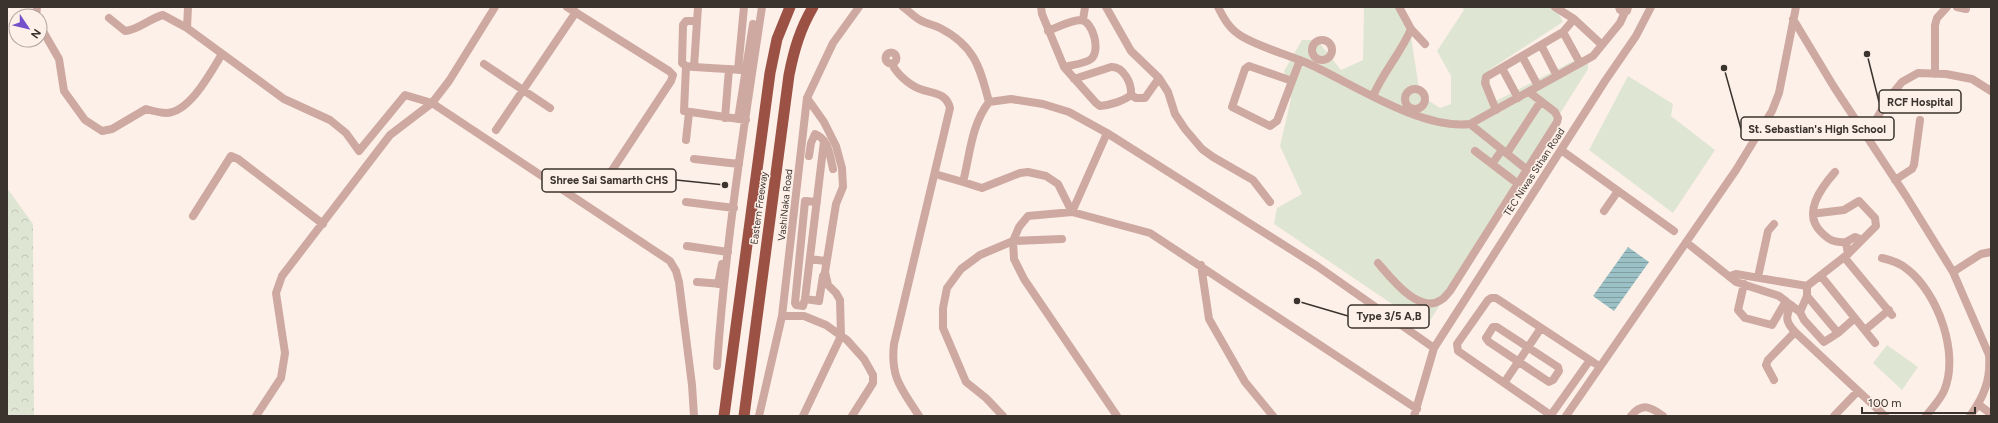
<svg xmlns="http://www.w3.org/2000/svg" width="1998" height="423" font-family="Figtree,sans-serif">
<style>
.green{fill:#dfe5d3}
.forest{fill:url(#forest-crowns)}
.water{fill:url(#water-rules)}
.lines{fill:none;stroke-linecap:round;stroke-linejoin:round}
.minor{stroke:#cea9a2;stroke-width:8}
.highway{stroke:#9b5245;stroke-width:11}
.labels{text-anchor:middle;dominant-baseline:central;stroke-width:3;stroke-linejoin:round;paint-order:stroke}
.street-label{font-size:10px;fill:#3b332e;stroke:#fdf0e8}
.leader{fill:none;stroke:#3b332e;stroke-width:1.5}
.callout-dot{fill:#3b332e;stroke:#fdf0e8;stroke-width:1.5}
.callout{fill:#fdf0e8;stroke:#3b332e;stroke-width:1.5}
.callout-label{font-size:11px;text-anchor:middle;font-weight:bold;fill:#3b332e}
</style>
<defs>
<pattern id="forest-crowns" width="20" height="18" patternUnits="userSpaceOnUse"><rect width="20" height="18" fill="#dfe5d3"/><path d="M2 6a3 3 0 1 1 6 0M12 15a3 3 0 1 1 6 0" fill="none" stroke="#c0c5b5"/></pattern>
<pattern id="water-rules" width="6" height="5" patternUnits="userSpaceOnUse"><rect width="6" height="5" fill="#9bc0c5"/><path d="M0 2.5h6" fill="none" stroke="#809da0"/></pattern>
</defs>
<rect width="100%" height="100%" fill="#fdf0e8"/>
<path class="green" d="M1364,7h34l10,10 12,78 20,13 11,-4v-28l-14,-25 27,-41 -2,-3h93l8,15 -74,48 3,33 85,-44h11v10l-162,258 -152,-103 3,-16 25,-14 -22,-48 11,-47 -7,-28 18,-31h15l24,30 22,-10z
M1628,76l45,28 -2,12 44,34 -42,63 -84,-63z
M1887,345l31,22 -16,23 -29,-27z"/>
<path class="forest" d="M7,188l26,36 1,192h-27z"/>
<path class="water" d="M1628,247l21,15 -35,49 -21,-15z"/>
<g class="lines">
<path class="minor" d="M188,7l-1,21 97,71 46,21 16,13 13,18 46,-56 27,8 238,158 6,10 3,11 13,103 2,31
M567,7l102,64 4,4 -2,6 -68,103
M698,7l-4,60 -8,-1 -2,45 62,9
M903,7c6,4 11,10 17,13 7,4 14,5 20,8 35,18 40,40 49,74
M1041,7l1,7 22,53 32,36 4,3c10,-1 24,-5 31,-11 1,-12 -8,-29 -20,-28l-37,12
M1106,7l25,44 28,27 9,14 7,22 10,15 17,20 11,8 40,23 17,22
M1218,7c6,12 12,23 25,30 19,11 43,17 64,26 45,20 113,67 163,61l123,-68 27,-33 5,-11
M1619,7l1,3 4,2 3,-1 1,-4
M1957,7l9,2
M36,16l1,-9
M109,18l16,13c14,-1 25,-13 38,-16l24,13
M1574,19l28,26
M1793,19l41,68 72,109 47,76 36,83c2,24 -5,42 -19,61
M1083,20l2,-13
M40,26l19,33 5,32 21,29 17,11 10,-2 34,-20c7,2 14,4 21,4 23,-1 44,-41 55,-59
M1411,29l14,15
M1048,31c10,-4 23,-11 33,-11 12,1 20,31 10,39 -6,5 -20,6 -27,8
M1563,32l17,31
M1312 50a10 10 0 1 1 20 0a10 10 0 1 1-20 0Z
M1541,45l16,31
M885.5 58a5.5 5.5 0 1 1 11 0a5.5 5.5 0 1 1-11 0Z
M1522,56l16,30
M484,64l66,44
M892,64c5,10 17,21 28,25 13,5 26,3 30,19l-56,236c-4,34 8,45 25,72
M686,66l-4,-3 1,-38 3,-4h11
M694,67l49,3
M1502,68l16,30
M738,70l6,-63
M1935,74v-49l2,-7 10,-11
M1292,81l-43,-15 -4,3 -13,38 38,19 7,-5 23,-61
M1405 99a10 10 0 1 1 20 0a10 10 0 1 1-20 0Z
M1131,95l5,3h9l14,-20
M1373,96c10,-24 28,-43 38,-67l-12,-22
M1496,110l-11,-27 1,-6 77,-45 11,-13 -19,-12
M725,118l4,-49
M738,119l15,-95
M1470,124l56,45
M496,130l80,-118
M1866,137l22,-38 14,-17 16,-9 28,1 26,5 19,12
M686,140l3,-27
M1561,150l113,81
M1475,151l38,29
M1507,153l34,-52
M809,156l2,-13 4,-9c14,5 15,23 18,35
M694,159l45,5
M1492,164l10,-14
M1835,172c-14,16 -33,41 -14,60 8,8 13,11 25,10l2,12
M935,174l28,8c7,-27 8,-57 26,-80l22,-3 32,5 26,8 38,21 210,133 117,82 -20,68
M1895,180l17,-11 2,-4 6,-45
M963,182l19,6 38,-15 8,-1 18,4 12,8 14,28
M686,202l48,6
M817,202l-12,-1 -10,102 1,2 7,1 2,-7 19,-158
M1604,211l14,-20
M1072,212l35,-79
M193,216l38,-60 7,3 85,65
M1062,239l-49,2 1,18 10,20 93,137
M1686,242l50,40 43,14 21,16 7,-16v-10l41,-32 28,-28 -1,-8 -16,-17 -15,9 -25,3
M1846,242l9,-5 7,3
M687,246l41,6
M1844,257l48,58
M1882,258c9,2 18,5 25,11 31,24 53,85 37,122 -4,9 -12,17 -18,25
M810,259l15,2
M1378,263c13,15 41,52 63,37 4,-2 6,-6 9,-9l107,-169 1,-4 -3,-6 -26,-20
M1201,265l8,54 36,63 28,34
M1953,272l28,-18 10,-2
M1730,276l6,-2 71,12
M1821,276l54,67
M1758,277l10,-46 6,-7
M697,282l26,2
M718,284l4,-20
M1744,284l-6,26 7,8 27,7 14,-24
M1807,296l31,37 17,-15
M805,299l14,2 4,-25
M1800,312l4,8 20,22 14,-9
M782,316h22l22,9 21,15 17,19 9,16v8l-21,33
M1493,327h4l61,40 1,4 -6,9 -4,2 -60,-40 -3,-4z
M1865,330l24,-20
M1795,332l90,84
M1434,348l171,-267 31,-45 15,-29
M717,366c8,-120 27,-240 45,-359
M1774,380l-8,-15 2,-5 27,-28c-9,-10 -10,-14 -4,-27
M1504,383l37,-55
M1978,404l13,10
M1551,415l39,-55
M256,416l25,-38 4,-25 -9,-60 6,-17 108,-141 42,-32 17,-22 46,-74
M759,416l23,-100 25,-218 26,-55 26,-36
M803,416l38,-80 -1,-36 -4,-7 -8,-8 -3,-13 11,-68 7,-17 -1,-19 -6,-22 -12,-24 -17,-24
M1003,416l-17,-18 -20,-16 -23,-54v-20l4,-20 14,-19 19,-14 33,-14 6,-14 9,-11 44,-4 78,21 267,176
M1552,416l-94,-65 -1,-7 31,-44 3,-2h5l103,68
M1566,416l170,-246 36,-59 7,-18 17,-86
M1631,416c11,-14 20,-9 32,0
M1834,416l24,-25"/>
<path class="highway" d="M724,416l46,-343 7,-34 13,-32
M744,416l45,-341c5,-25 11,-46 24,-68"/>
</g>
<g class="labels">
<g class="street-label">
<text transform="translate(1534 172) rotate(-57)">TEC Niwas Sthan Road</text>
<text transform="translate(785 205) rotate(-84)">VashiNaka Road</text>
<text transform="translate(759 208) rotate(-82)">Eastern Freeway</text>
</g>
</g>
<path class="leader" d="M1867 54L1879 102M1724 68L1741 129M725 185L676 180M1297 301L1348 316"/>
<g class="callout-dot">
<circle cx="1867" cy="54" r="4"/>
<circle cx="1724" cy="68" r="4"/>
<circle cx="725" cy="185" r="4"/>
<circle cx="1297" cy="301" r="4"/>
</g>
<g class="callout">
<rect x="1879" y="90" width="82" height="23" rx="4"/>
<rect x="1741" y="117" width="153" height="23" rx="4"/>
<rect x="542" y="169" width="134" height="23" rx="4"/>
<rect x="1348" y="305" width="81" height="23" rx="4"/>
</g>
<g class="callout-label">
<text x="1920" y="106">RCF Hospital</text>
<text x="1817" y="133">St. Sebastian's High School</text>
<text x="609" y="184">Shree Sai Samarth CHS</text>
<text x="1389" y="320">Type 3/5 A,B</text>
</g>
<rect width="1998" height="423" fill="none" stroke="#3b332e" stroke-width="16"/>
<g transform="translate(28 28) rotate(125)"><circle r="19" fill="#fdf0e8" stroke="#afa49e"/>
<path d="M0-3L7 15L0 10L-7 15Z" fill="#7251ca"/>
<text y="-6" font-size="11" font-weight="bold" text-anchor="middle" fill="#3b332e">N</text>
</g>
<path d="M1862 407v6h113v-6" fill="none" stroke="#3b332e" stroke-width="2"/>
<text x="1868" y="407" font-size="12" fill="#3b332e" stroke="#fdf0e8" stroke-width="3" paint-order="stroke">100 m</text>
</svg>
